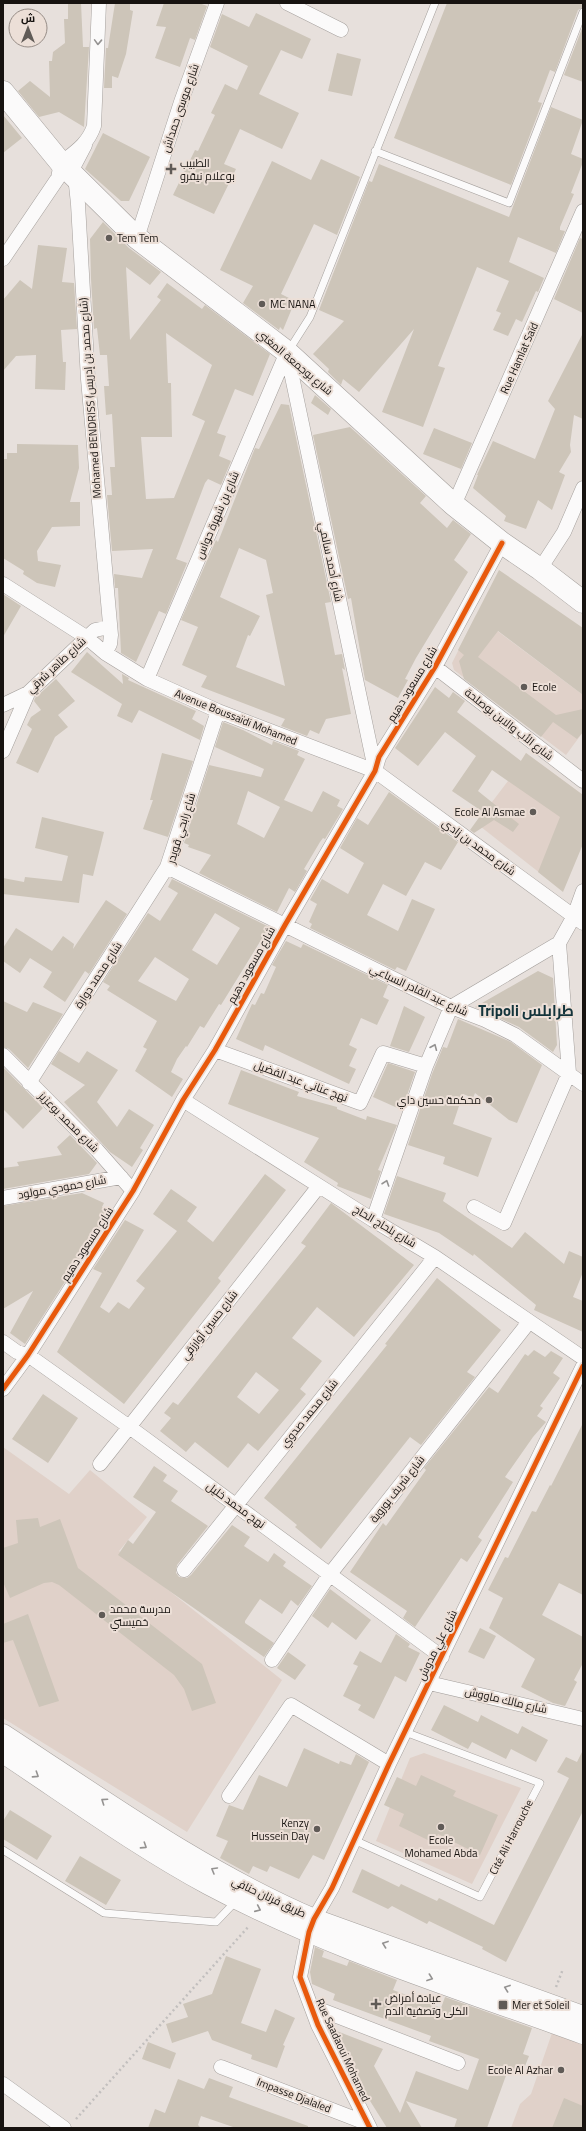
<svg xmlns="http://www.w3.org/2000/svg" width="586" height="2131" font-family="'Titillium Web',Cairo,sans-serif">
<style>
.built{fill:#e0d1c9}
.building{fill:#cdc5b9;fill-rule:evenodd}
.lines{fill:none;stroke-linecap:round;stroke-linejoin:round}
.service-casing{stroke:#a5a09d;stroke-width:8}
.minor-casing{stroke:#a5a09d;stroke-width:15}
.secondary-casing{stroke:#a5a09d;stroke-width:21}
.primary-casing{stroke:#a5a09d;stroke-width:23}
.path{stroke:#c2bfbe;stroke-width:2.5;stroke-dasharray:2 3;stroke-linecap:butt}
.service{stroke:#fbfafa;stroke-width:7}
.minor{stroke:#fbfafa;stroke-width:14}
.secondary{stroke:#fbfafa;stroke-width:20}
.primary{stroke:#fbfafa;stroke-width:22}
.cycleway-casing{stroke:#ecdfd7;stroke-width:8}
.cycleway{stroke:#e8590c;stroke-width:5}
.oneway{stroke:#949291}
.poi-dot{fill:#605b57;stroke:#ecdfd7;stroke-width:1.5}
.labels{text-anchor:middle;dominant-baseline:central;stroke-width:4;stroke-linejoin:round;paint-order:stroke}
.street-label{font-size:11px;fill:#171310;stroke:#ecdfd7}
.poi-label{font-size:11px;fill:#171310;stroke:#ecdfd7;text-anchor:start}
.district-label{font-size:15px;font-weight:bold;fill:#13343b;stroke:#ecdfd7}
</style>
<rect width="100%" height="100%" fill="#e7e0dc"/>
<path class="built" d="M476,615l107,80v37l-17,23 -112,-85 -2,-7z
M526,753l57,42 -24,93 -83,-65 32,-42z
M3,1447l66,47 21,-24 57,47 -28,34 163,129 -95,152 -184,-114z
M424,1753l97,35 -49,96 -96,-43 34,-83z
M552,2033l31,12v83h-72l9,-24 11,-10z"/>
<path class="building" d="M68,3h13l2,44h6l-5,80 -25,-15 -20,5 -21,-26 12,-10 20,16 -1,-36h3l1,-9 12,-9 -1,-24h4z
M115,3h15v7l3,1 -7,43 -8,24 -6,-2v12h-8l2,-40h2z
M164,3h35l8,3 -12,34 -5,-2 -10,29 -25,-9 11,-31 -10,-1z
M447,3h136v4l-5,3 -23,62 -5,-2 -12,32 4,1 -31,82 -117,-47z
M256,13l55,26 -9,20 -21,-9 -22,44 40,19 -17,36 -42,-20 -16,35 12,5 -22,45 -41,-19 22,-45 3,1 17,-36 -4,-2 14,-29 12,6 11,-24 -38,-19 12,-33 27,13z
M583,26v56l-19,-7z
M337,53l24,6 -9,37 -24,-5z
M551,107l32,13 -12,34 12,5v3l-12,31 3,1 -14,33v3l5,1 -9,22 -38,-16 -9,25 35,16 -6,14 -2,-1 -14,31 -6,-3 -8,17 -15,-6 8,-17 -5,-2 13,-30 -32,-14 -39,99 7,2 -22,59 -41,-15 32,-83 -55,63 -16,-13 -2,6 -13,-13 1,-3 -16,-15 31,-33 -25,-11 50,-129 3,1 7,-18 130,53z
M3,115l19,23 -19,15z
M103,133l47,24 -21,44h-8l-36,-32z
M321,159l39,18 -23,58 -23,-11 -33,70 14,7 -12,29 -3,-3 -1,3 -36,-27 10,-17 -33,-16 52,-109 39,19z
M103,222l26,26 32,24 -11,13 -24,-18 4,73 31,-40 -4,-3 10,-14 35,26 3,-4 65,49 -17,42 -18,-7 -18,44 9,3 -7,20 12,5 -10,24 -13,-6 -3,4 -29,76 11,4 -21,51 -7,-3 -23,51 -15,-9 -3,-65h-3l-1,-14 28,4 11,-29 -41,2 -5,-56h5l-2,-28h5l-3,-53 -6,1 -2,-29h5l-2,-31h-7l-3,-27 -3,1 -3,-50 -1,-40zM166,333l46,32 -20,50 13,6 -31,77 -28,1 -5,-62h31l-1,-54h-3z
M580,238l3,1v74l-29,-14z
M38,245l29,3 -5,34 12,1 3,46 -16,1 2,32h3l-1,28 -30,-1 1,-34 -20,1 -13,15v-71l17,-20 12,9z
M583,333v86l-9,-4 -4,30 1,7 -12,20 6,3 -13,35 -14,-10 -12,29 -22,-8 2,-5 -33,-28 5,-13h-1l16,-34 42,18 20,-50 -7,-8z
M315,395l16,14 -3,6 -17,-12z
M281,404l8,1 42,197 -6,1 10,52 7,-1 3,16 -3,-2 9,46 -25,5 -7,15 -9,-4 -3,6 -26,-10 4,-7 -84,-32 6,-11 -25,-11 16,-38 -17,-7 35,-80 2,2 37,-94 4,1zM239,548l27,12 7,33 -7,2 19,91 -49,-19 12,-32 2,1 10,-20 -40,-19z
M350,427l76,69 -6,7 27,25 6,-8 18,14 -17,26 14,12 -52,86 -11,21 3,1 -10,18 -33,-18 -14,-82 -3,1 -35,-164z
M434,428l38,15 -11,26 -38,-15z
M17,444l61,1 1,23 -9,34h10v24l-28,1 -15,24 1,10 23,4 -6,22 -18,-4 -14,-9 1,-3 -21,-13v-99h4v-6h10z
M499,570l84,58v67l-85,-64 -20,26 78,58 27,-6v23l-6,7 -24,-17 -12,15 -77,-58 -5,-18 5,-6 -6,-5z
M3,594l18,12 -18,31z
M87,652l36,32 -1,-10 7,4 -1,2 68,31 -4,8 12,7 -4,14 -61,-30 -7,13 -15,-7 5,-12 -51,-32z
M56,679l19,22 -17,14 10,12 -13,10 -17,36 -22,-10 16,-34 -5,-4 4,-8 10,-7 -7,-9 1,-3z
M435,687l14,11 4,-6 12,9 -8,11 64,49 5,-8 57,42v49l-20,48 -25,-20 22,-55 -68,-47 -14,21 41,33 -6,8 -19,-12 -20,13 -4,-3 13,-18 -31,-21 24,-35 -31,-24 -27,34 -23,-18z
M223,722l20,8 29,15 1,-4 26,10 -2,4 8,4 -21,41 28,12 11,-21 17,9 -3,6 6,3 -18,30 -2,-1 -3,4 -16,27 3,2 -12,21 -6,-4 -12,24 -78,-39 12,-18 -23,-8 1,-2 -5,-2 25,-78 52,12 3,-8 -49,-22zM248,791l32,16 -16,31 -27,-14z
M162,753l31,8 -25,76 -25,-8 10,-29h-3z
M389,792l69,50 -17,28 -16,-8 -19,34 -23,-12 -16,31 31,16 14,-32 23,10 -29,62 -9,-4 -2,3 -85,-42 2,-4 -3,-2 8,-18 -7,-4 12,-21 26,15 16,-31 -24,-15 17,-30 11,7z
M42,817l62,15 -11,44 -10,-2 -4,29 -76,-9v-16l21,4 1,-5 37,4 6,-25 -33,-8z
M172,879l97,48 -48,78 -2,-1 -15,24 -4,-2 -13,21 -1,-1 -9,13 -6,13 12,7 -11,18 -37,-26 12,-22 -4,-2 14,-26 -50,-31 3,-4 -7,-4 45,-69 12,8 18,-28 -10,-6zM215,913l25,15 -23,37 -25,-15zM155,957l34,22 -13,22 -38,-20z
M106,900l21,14 -38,60 -4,-3 -20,31 -22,-15 9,-15 -22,-14 -10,15 -17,-12v-13l13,-20 36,23 11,-15 11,8 -1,5z
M286,941l15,7 2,-4 85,41 -5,12 6,3 -12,25 -16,-7 -12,27 8,4 -8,17 7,3 -7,15 -84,-39 -2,6 -27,-12 16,-35 3,1 6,-12 3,1 12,-27 -4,-2z
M538,971l15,7 4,67 -4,7 -34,-25 -44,-20z
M3,1001l24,11 6,-10 30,12 -35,54 -19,-19 -6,-2z
M404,1006l21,11 -16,35 -19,-6z
M458,1019l53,23 31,23 -25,58 -8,-3 -34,-27 -2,5 -10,-4 -10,30 39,14 -14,39 -35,-13 2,-7 -37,-12 24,-71 11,-27 4,1z
M59,1051l20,12 8,-12 31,19 -21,32 20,25 12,-18 25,16 -14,23 3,2 -11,17 -22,-15 -46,-50 21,-17 -34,-21z
M388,1063l27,9 -13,38 -29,-13z
M3,1067l40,41 -20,21 -20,-20z
M241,1070l58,22 -2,4 40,11v2l29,11 1,-4 30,9 -19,45 3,1 -10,28 -34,-13 1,-3 -34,-21 15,-24 -91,-34z
M70,1135l27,28 -8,11 -86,15v-21l16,-2 -2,-4 45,-7 -5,-8z
M265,1174l21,16 -68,88 3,3 -97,123 -67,-52 45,-79 -9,-4 32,-49 19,10 -44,77 9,6 9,-11 11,7 16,-21 -9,-7 41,-50 -24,-17 18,-25 26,18 -10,14 26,21z
M397,1176l49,17 -3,8 69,47 13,-16 39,32 5,-13 14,6v15l-10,25 10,4v31l-49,-22 2,-5 -62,-51 -1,2 -34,-23 -55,-19z
M82,1193l22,10 -2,4 8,4 -31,49 -2,-1 -9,18 -43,67 -15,-11 23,-42 -30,18v-103z
M331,1203l83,62 -60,72 -37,-30 -25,31 30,23 -22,28 6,5 -48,57 -10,-8 -20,25 -33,-26 -9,10 -26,-21 11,-13 -7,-5 9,-11 5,3 128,-159 -5,-3zM256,1372l23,18 -20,24 -22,-17z
M437,1278l64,52 -34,42 8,5 -54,68 -11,-8 -89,112 -26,-22 2,-2 -33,-27 123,-153 -2,-1z
M534,1350l11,7 6,-6 12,7 -10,15 7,5 -20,28 3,2 -6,8 9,6 -13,15 -28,40 8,5 -35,55 4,3 -15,22 -6,-4 -46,69 -12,-9 4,-7 -57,-39 33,-49 3,3 40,-56 -2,-2 65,-81 9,6 27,-39 3,2z
M43,1394l35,24 -30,45 -36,-24z
M583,1423v172l-24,-12 -17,32 41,22v26l-9,17 3,2 -12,24 -12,-3 -32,-16 14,-28 -46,-31 14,-30 -15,-8 17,-33 3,1 24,-47 4,1 14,-27 1,1z
M154,1466l13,9 -4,6 15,10 -7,10 37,25 -31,39 -1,8 3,4 8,1 4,-3 41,-50 18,12 -6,9 24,16 6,-9 12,9 -3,4 29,20 -14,20 -7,-6 -9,14 -22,-15 -15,22v2l29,20 -10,14 -146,-102 10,-15 5,4 23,-32 -23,-15z
M38,1518l2,9 20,-8 18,49 124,96 14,39 -24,8 -8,-22 -10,-14 -115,-90 -7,-3 -8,1 -34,15 -7,-16v-34l15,-5 -2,-23z
M330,1589l41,31 -15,20 -24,-18 -4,6 -16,-12z
M28,1614l31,87 -20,6 -26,-67 -10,3v-19z
M480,1628l16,8 -12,23 -16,-7z
M396,1634l14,10 -2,3 12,6 -14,29 -11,-6 -21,43 -16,-9 3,-5 -18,-9 15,-30 -5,-2 7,-13 21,12z
M288,1652l18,13 -11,15 -18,-12z
M444,1705l34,17 3,-7 37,19 4,-8 26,14 -12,22 -25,-13 -5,10 -34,-17 -4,7 -37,-19z
M304,1748l35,16 1,-3 11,4 5,-11 13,8 -45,98 -11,-5 -14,24 -29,-13 -3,6 -14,-6 -4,8 -29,-16 8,-17 -12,-5 13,-31 14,5 16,-35 28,12z
M583,1750v61l-77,151 -24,-13 1,-2 -54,-26 -2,3 -35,-18 -4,3 -36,-17 10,-23 37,18 2,-3 36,17 2,-3 55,27 75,-147 -12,-6 9,-15 11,5z
M421,1775l35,16 -3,5 45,19 -18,40 -42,-21 -4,9 -35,-17 5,-12 -20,-9 13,-28 19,9z
M10,1810l42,26 -15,24 -34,-21v-18z
M80,1856l41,24 -15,25 -41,-24z
M315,1947l9,4 -2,6 25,9 2,-5 48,19 -4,10 48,18 4,-11 87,31 -9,26 6,2 -6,15 -6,-2 -1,4 -8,-3 -21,58h-33l3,-9 -51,-18 16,27h-35l-37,-59 -21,-41 54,21 -9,17 26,47 16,-42 52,19 11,-31 -50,-18 2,-5 -98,-36 2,-6 -23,-10 -2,-12z
M226,1956l35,13 -20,54 25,9 9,-23 20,9 -12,27 2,1 -8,22 -26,-9 1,-4 -40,-15 -4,-9 -36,12 -6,-19 22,-7 -5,-13 29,-10z
M148,2042l28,11 -6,16 -28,-10z
M209,2078l24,9 -4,10 79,29v2h-72l-35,-12 -3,9 3,3h-53l7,-19 10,4 13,-34 26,10z
M564,2098l19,8v22h-31z"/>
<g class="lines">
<g class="service-casing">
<path id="service" d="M375,151l134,52 74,-191
M289,350l21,-33 125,-314
M354,1840l126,57 60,-114 -135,-51
M3,1850l101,63 112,9 20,-21"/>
</g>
<g class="minor-casing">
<path id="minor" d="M287,3l54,27
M85,145l-11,21 4,38 10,175 23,256 -1,9 -5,9
M137,238l44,-136 36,-99
M3,259l55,-81 3,-15c14,-11 27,-19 33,-37l5,-123
M287,353l88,416
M454,505l129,-294
M540,569l24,-37 19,-44
M3,584l83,53 19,16 42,26 71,32 157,60 208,152
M435,667l148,114
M147,679l140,-327
M3,705l25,-12 67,-63 15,-3
M218,711l-51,156 284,140 34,13 30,15 68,49
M3,751l25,-58
M215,1050l145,53 23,-50 43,13
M3,1055l94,95 36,41
M29,1083l138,-216
M183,1100l190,120 62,37 148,101
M3,1198l118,-21
M474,1207l30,16 65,-150 -10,-130
M373,1220l53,-154 25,-59 108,-64 15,-27 9,-25
M3,1342l14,10 11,3 100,71 314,231
M3,1389l25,-34 105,-164 50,-91 32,-50 70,-125 90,-154 4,-14 56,-90 67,-124
M100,1464l219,-278
M184,1570l251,-313
M272,1660l58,-86 199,-252
M429,1683l154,36
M229,1796l62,-91 98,59
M311,2006l147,57
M221,2067l145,56
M3,2084l61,44
M370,2128l-52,-103 -18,-48 9,-45 5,-13 18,-31 57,-124 194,-398"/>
</g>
<g class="secondary-casing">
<path id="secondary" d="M3,1734c101,66 199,137 311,185l269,97
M3,1753c68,45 134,93 206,132 118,63 248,103 374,149"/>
</g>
<g class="primary-casing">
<path id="primary" d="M3,92l58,71 76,75 150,114 167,153 48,38 38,26 43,33"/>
</g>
<path class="path" d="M556,1987l7,-18
M76,2119l173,-193"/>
<use href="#service" class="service"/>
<use href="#minor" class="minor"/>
<use href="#secondary" class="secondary"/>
<use href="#primary" class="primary"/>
<g class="cycleway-casing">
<path id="cycleway" d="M3,1389l25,-34 105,-164 50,-91 32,-50 70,-125 90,-154 4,-14 56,-90 67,-124
M370,2128l-52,-103 -18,-48 9,-45 5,-13 18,-31 57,-124 194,-398"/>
</g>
<use href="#cycleway" class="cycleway"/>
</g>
<defs><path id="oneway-chevron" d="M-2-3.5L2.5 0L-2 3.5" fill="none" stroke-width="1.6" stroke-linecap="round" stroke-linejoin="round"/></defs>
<g class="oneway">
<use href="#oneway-chevron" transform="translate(98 42) rotate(92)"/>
<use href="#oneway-chevron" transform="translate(434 1047) rotate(-67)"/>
<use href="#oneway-chevron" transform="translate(386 1183) rotate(-71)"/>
<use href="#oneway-chevron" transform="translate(36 1775) rotate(33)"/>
<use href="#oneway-chevron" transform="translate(104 1801) rotate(-146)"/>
<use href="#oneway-chevron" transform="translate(144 1846) rotate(33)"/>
<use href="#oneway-chevron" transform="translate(214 1870) rotate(-150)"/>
<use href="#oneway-chevron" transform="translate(258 1909) rotate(24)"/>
<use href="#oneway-chevron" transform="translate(385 1944) rotate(-160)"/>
<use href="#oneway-chevron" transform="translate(430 1978) rotate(20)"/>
<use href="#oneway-chevron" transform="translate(507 1988) rotate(-160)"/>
</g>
<g class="poi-dot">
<path d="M169 163h4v4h4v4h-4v4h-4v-4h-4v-4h4z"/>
<circle cx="109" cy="238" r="4"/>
<circle cx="262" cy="304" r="4"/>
<circle cx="524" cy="687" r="4"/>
<circle cx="533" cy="812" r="4"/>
<circle cx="489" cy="1100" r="4"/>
<circle cx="102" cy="1615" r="4"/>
<circle cx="441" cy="1827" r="4"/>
<circle cx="317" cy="1829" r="4"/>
<path d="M374 1998h4v4h4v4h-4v4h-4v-4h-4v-4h4z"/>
<rect x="498" y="2000" width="10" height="10" rx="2"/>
<circle cx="561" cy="2070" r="4"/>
</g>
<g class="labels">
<g class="street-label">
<text transform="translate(180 108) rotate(-71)">شارع موسى حمداش</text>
<text transform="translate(519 358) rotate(-66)">Rue Hamlat Saïd</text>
<text transform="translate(295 362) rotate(40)">شارع بوجمعة المغني</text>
<text transform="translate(90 398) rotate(-94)">Mohamed BENDRISS (شارع محمد بن إدريس)</text>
<text transform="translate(217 515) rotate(-67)">شارع بن شهرة حواس</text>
<text transform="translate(331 562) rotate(78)">شارع أحمد سالمي</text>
<text transform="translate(56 665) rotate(-43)">شارع طاهر شرقي</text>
<text transform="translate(412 684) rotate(-59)">شارع مسعود دهيم</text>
<text transform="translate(236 717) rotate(22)">Avenue Boussaïdi Mohamed</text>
<text transform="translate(509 724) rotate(38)">شارع الأب والابن بوصلحة</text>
<text transform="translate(181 828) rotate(-73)">شاع رابحي قويدر</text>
<text transform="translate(479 847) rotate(36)">شارع محمد بن زادي</text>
<text transform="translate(251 965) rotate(-61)">شارع مسعود دهيم</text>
<text transform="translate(98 975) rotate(-57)">شارع محمد دوارة</text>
<text transform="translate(419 990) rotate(25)">شارع عبد القادر السباعي</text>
<text transform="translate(301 1081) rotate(20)">نهج عناني عبد الفضيل</text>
<text transform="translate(69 1122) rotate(45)">شارع محمد بوعزيز</text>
<text transform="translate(62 1187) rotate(-10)">شارع حمودي مولود</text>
<text transform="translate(385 1226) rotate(31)">شارع بلحاج الحاج</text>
<text transform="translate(87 1244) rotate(-57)">شارع مسعود دهيم</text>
<text transform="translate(209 1325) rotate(-52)">شارع حسين أوارزقي</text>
<text transform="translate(309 1413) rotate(-51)">شارع محمد صدوي</text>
<text transform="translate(397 1489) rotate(-52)">شارع شريف بوروية</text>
<text transform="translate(236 1505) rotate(36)">نهج محمد خليل</text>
<text transform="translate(437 1645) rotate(-64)">شارع علي مدوش</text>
<text transform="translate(506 1700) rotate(13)">شارع مالك ماووش</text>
<text transform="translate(511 1837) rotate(-63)">Cité Ali Harrouche</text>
<text transform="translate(269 1897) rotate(25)">طريق فرنان حنافي</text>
<text transform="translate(343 2050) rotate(65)">Rue Saadaoui Mohamed</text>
<text transform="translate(294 2095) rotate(21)">Impasse Djalaled</text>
</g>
<g class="poi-label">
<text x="180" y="163">الطبيب<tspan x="180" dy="13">بوعلام نيقرو</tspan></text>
<text x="117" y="238">Tem Tem</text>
<text x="270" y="304">MC NANA</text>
<text x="532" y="687">Ecole</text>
<text x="525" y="812" text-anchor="end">Ecole Al Asmae</text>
<text x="481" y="1100" text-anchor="end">محكمة حسين داي</text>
<text x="110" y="1609">مدرسة محمد<tspan x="110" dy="13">خميستي</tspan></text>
<text x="309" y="1823" text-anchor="end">Kenzy<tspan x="309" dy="13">Hussein Day</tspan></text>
<text x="441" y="1840" text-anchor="middle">Ecole<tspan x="441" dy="13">Mohamed Abda</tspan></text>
<text x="385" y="1998">عيادة أمراض<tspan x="385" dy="13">الكلى وتصفية الدم</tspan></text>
<text x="512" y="2005">Mer et Soleil</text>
<text x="553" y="2070" text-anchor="end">Ecole Al Azhar</text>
</g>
<g class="district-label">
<text x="526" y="1010">Tripoli طرابلس</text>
</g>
</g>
<rect width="586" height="2131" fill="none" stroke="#171310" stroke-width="8"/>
<g transform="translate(28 28)"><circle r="19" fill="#ecdfd7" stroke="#978d87"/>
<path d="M0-3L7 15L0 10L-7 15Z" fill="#605b57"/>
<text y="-6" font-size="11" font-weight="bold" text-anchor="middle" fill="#171310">ش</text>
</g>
</svg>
